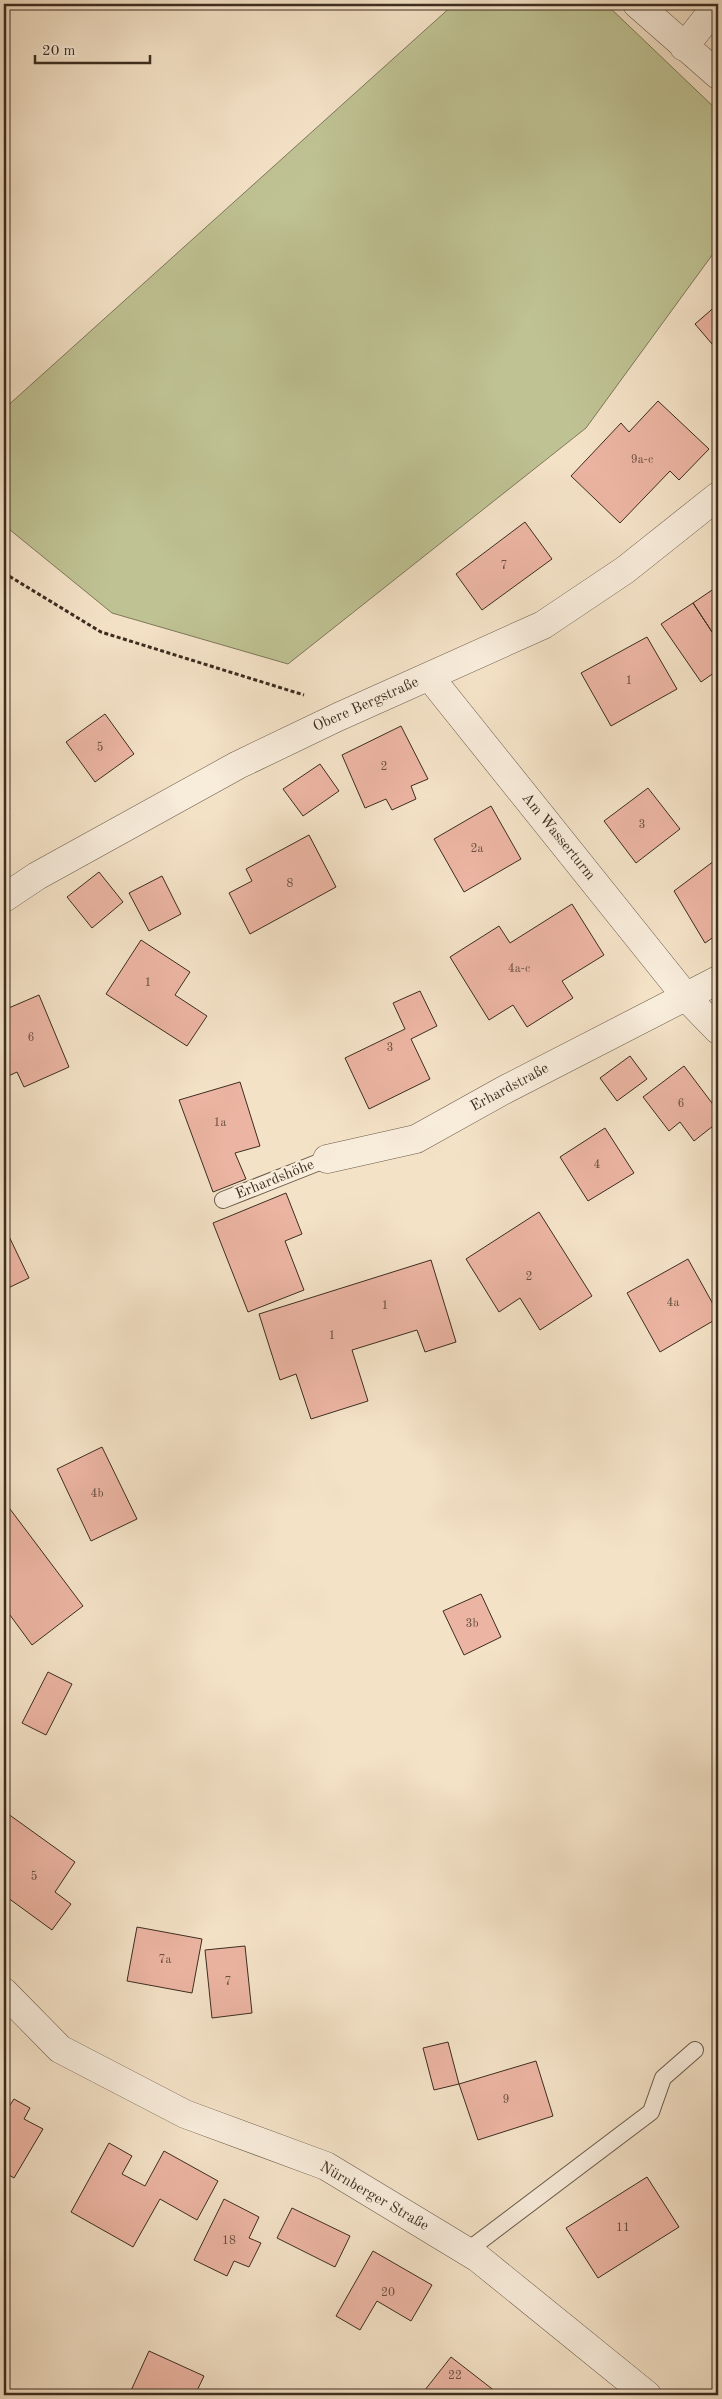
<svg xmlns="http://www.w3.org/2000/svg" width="722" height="2399" font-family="'Old Standard TT',serif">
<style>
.green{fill:#bfc293;stroke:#7e785a}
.building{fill:#ecb5a3;stroke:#3c2d20}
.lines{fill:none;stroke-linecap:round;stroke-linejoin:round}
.lane-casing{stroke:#6a5a4a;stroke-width:18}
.street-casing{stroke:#6a5a4a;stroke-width:29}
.path{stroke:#3c2d20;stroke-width:3;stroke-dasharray:4 2.5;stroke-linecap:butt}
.lane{stroke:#f8ecdb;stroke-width:16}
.street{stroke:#f8ecdb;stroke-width:28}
.labels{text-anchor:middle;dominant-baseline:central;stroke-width:4.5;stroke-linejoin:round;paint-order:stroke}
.number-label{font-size:12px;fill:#684f41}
.street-label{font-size:15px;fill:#3c2d20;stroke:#f8ecdb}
</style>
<rect width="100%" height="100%" fill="#f4e2c7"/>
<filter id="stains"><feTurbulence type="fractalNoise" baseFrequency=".004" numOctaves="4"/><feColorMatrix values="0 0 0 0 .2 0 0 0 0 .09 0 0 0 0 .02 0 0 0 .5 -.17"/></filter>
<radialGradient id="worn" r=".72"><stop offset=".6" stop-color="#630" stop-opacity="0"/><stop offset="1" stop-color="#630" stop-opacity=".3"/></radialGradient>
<path class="green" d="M454,4h152l112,107v136l-132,181 -298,236 -176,-51 -108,-88v-116z"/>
<path class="building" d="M718,304v47l-23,-27z
M658,401l51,48 -30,31 -9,-9 -50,52 -49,-47 50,-53 8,9z
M525,522l27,37 -70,51 -26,-36z
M718,586v55l-25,-38z
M693,603l25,38v29l-17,12 -40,-58z
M647,637l30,52 -66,37 -30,-53z
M105,714l29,40 -39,28 -29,-40z
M401,726l27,53 -17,7 5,13 -24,11 -6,-11 -21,9 -23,-53z
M320,764l19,27 -36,25 -20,-27z
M648,788l32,41 -44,34 -32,-42z
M4,800l6,9 -6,5z
M491,806l30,53 -57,33 -30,-53z
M309,835l27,52 -86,47 -21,-41 23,-12 -6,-12z
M718,858v76l-13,9 -31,-52z
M99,872l24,30 -31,26 -25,-31z
M162,876l19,38 -32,17 -20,-38z
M572,904l32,51 -42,26 11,17 -46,29 -14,-22 -24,15 -39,-63 49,-31 11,17z
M141,940l49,32 -15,23 32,21 -20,30 -81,-52z
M420,991l17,35 -26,13 19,40 -61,30 -24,-51 60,-29 -12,-26z
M39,995l30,72 -45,20 -7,-15 -13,6v-68z
M630,1056l17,23 -30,22 -17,-23z
M684,1066l34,45v11l-24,19 -14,-19 -11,9 -26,-34z
M240,1082l20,64 -25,7 11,26 -33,13 -34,-92z
M605,1128l29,45 -46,28 -28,-44z
M286,1193l16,41 -17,7 19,49 -56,22 -35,-89z
M539,1212l53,84 -52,34 -20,-32 -21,14 -33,-53z
M4,1226l25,52 -25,12z
M688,1259l30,54v5l-58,34 -33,-59z
M431,1260l25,82 -31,10 -8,-22 -65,20 16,51 -57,18 -15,-45 -16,6 -21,-66z
M102,1447l35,72 -46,22 -34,-72z
M4,1501l79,105 -51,39 -28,-38z
M481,1594l20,43 -37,18 -21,-44z
M48,1672l24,12 -26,51 -24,-12z
M4,1811l71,51 -20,30 16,12 -19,26 -48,-35z
M137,1927l65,12 -10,54 -65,-12z
M245,1946l7,67 -40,5 -7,-68z
M448,2042l11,42 -25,6 -11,-42z
M536,2061l17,55 -75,24 -19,-56z
M14,2099l16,9 -6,11 19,10 -29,49 -10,-6v-66l4,2z
M109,2143l23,13 -10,18 23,12 19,-35 54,30 -21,39 -37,-21 -27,48 -62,-35z
M647,2177l32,50 -81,51 -32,-50z
M224,2199l35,18 -10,21 12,5 -12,24 -15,-6 -7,15 -33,-16z
M292,2208l58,28 -15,31 -58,-29z
M373,2251l59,34 -21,36 -34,-20 -17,29 -24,-14z
M718,2266v13l-5,-9z
M149,2351l55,25 -9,19h-66z
M451,2357l49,38h-79z"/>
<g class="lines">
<g class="lane-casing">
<path id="lane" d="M223,1200l104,-41
M467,2251l184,-139 12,-34 32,-28"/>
</g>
<g class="street-casing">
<path id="street" d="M637,4l81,71
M684,47l34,-43
M432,676l5,10 250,312 31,32
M4,898l33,-22 201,-111 100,-48 205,-92 82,-55 93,-74
M327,1159l89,-20 90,-50 212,-109
M4,1992l56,57 125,65 141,52 152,92 169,137"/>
</g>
<path class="path" d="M4,573l97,59 203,63"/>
<use href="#lane" class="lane"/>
<use href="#street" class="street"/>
</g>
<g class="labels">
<g class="number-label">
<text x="642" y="460">9a-c</text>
<text x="504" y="566">7</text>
<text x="629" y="681">1</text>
<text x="100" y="748">5</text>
<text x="384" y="767">2</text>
<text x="642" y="825">3</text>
<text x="477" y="849">2a</text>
<text x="290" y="884">8</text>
<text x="519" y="969">4a-c</text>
<text x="148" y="983">1</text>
<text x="31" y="1038">6</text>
<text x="390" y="1048">3</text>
<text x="681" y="1104">6</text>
<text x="220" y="1123">1a</text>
<text x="597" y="1165">4</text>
<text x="529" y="1277">2</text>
<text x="673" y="1303">4a</text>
<text x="385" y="1306">1</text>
<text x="332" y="1336">1</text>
<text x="97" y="1494">4b</text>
<text x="472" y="1624">3b</text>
<text x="34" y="1877">5</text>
<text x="165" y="1960">7a</text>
<text x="228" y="1982">7</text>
<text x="506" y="2100">9</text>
<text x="623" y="2228">11</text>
<text x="229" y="2241">18</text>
<text x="388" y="2293">20</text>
<text x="455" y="2376">22</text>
</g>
<g class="street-label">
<text transform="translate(366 705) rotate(-24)">Obere Bergstraße</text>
<text transform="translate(558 837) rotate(51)">Am Wasserturm</text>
<text transform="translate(510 1088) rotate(-28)">Erhardstraße</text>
<text transform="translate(275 1180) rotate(-22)">Erhardshöhe</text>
<text transform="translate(374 2197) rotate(30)">Nürnberger Straße</text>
</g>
</g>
<rect width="722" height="2399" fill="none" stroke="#f4e2c7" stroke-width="20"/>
<rect x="5" y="5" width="712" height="2389" fill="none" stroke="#3c2d20" stroke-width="2.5"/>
<rect x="10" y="10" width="702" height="2379" fill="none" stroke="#3c2d20"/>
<path d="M35 55v8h115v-8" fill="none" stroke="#3c2d20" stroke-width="2.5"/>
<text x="42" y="55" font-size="15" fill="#3c2d20" stroke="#f8ecdb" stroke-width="4" paint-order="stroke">20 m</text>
<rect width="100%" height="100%" filter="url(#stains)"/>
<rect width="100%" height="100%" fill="url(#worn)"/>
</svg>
